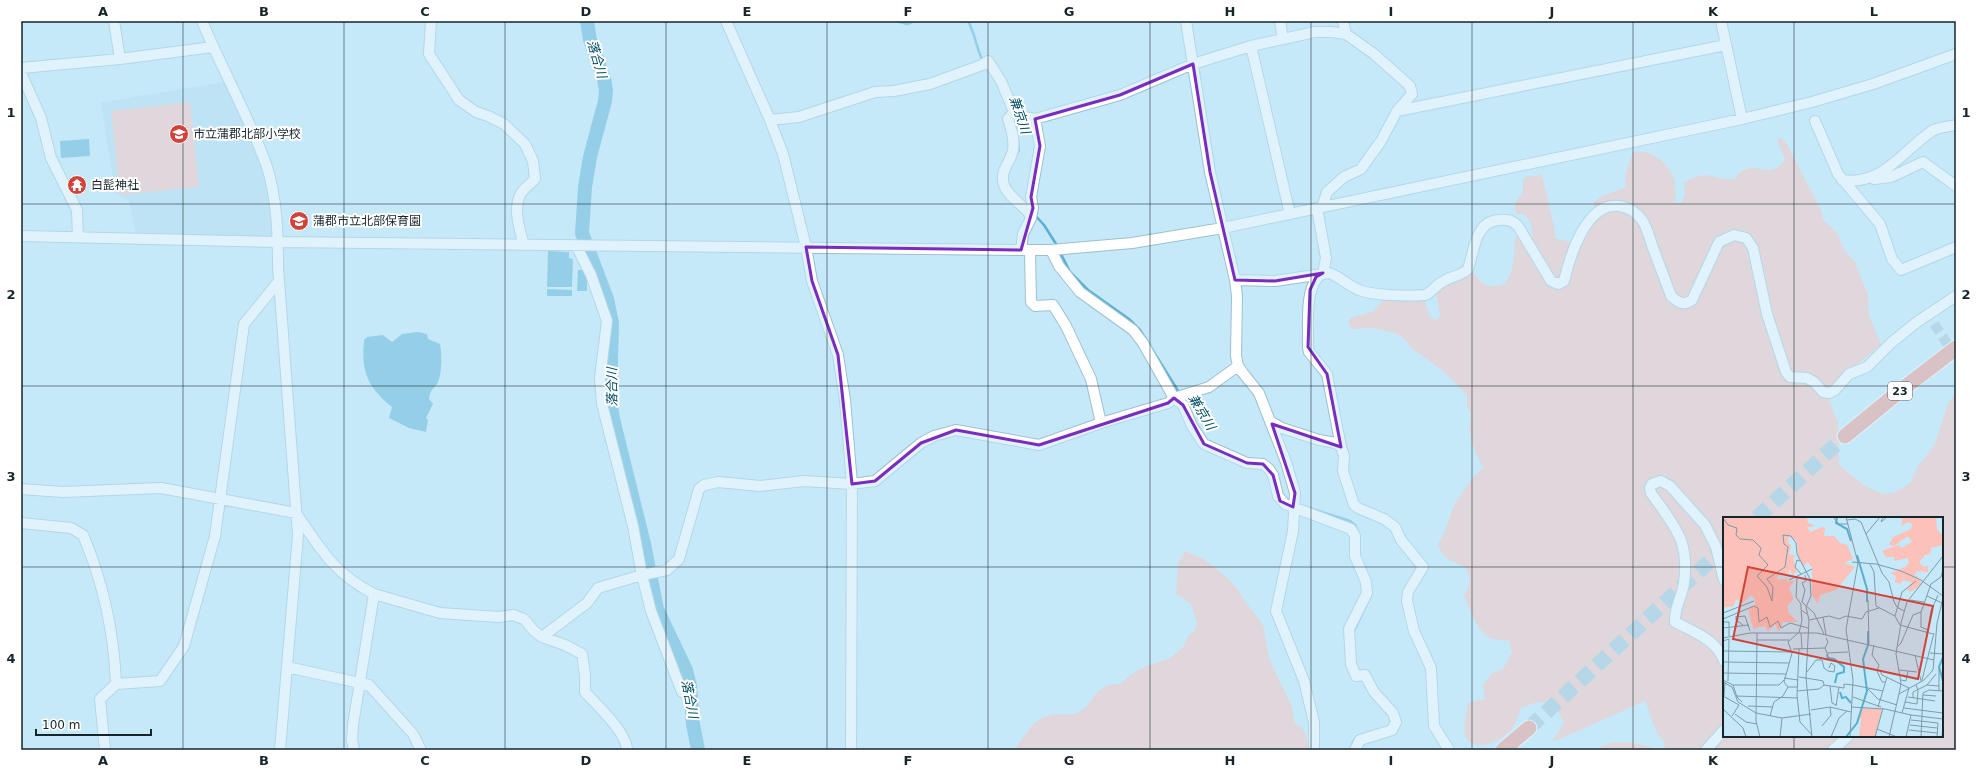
<svg xmlns="http://www.w3.org/2000/svg" width="1977" height="771" font-family="'DejaVu Sans','Noto Sans JP',sans-serif">
<style>
.built{fill:#b1dcf0}
.green{fill:#fcc1b9;fill-rule:evenodd}
.water{fill:#5aafd1}
.lines{fill:none;stroke-linecap:round;stroke-linejoin:round}
.stream{stroke:#5aafd1;stroke-width:2.5}
.river{stroke:#5aafd1;stroke-width:14}
.minor-tunnel{stroke:#a3c2d0;stroke-width:10;stroke-dasharray:10 5;stroke-linecap:butt}
.highway-tunnel{stroke:#a3c2d0;stroke-width:15;stroke-dasharray:15 8;stroke-linecap:butt}
.minor-casing{stroke:#9dc0cf;stroke-width:12}
.highway-casing{stroke:#fff;stroke-width:17}
.minor{stroke:#fff;stroke-width:10}
.highway{stroke:#ee9286;stroke-width:15}
.marked{fill:none;stroke:#7b2cbf;stroke-width:3;stroke-linejoin:round}
.grid{fill:none;stroke:#17252b;stroke-width:1;stroke-opacity:0.55}
.labels{text-anchor:middle;dominant-baseline:central;stroke-width:4;stroke-linejoin:round;paint-order:stroke}
.shield{fill:#fff;stroke:#5d666b;stroke-width:1}
.shield-label{font-size:11px;font-weight:bold;fill:#17252b}
.poi-label{font-size:12px;fill:#17252b;stroke:#fff;text-anchor:start}
.water-label{font-size:13px;font-style:italic;fill:#004d65;stroke:#fff}
.inset-river{fill:none;stroke:#5aafd1;stroke-width:2}
.inset-road{fill:none;stroke:#809ba7;stroke-width:1}
.view{fill:#d1433a;fill-opacity:0.15;stroke:#d1433a;stroke-width:2}
.inset-edge{fill:none;stroke:#17252b;stroke-width:2}
.neatline{fill:none;stroke:#17252b;stroke-width:1.5}
.grid-label{font-size:13px;text-anchor:middle;font-weight:bold;fill:#17252b}
</style>
<rect width="100%" height="100%" fill="#c6e9f9"/>
<path class="built" d="M229,81l37,84 12,77 -141,-3 -8,-38 -14,-8 -14,-91z"/>
<path class="green" d="M190,102l9,85 -79,8 -9,-84z
M1777,139h5l5,5 35,68 1,8 13,11 9,20 10,11 13,33 1,20 12,30 -47,38 -9,5 -32,-12 -20,-50 -18,-79 -26,-13 -39,64 -13,2 -40,-88 -43,-2v-8l8,-6 24,-9 -1,-12 8,-23c18,-3 35,10 41,27 2,8 1,17 2,25l6,-2 3,-8 -1,-12c7,-3 15,-7 22,-7 9,1 17,5 28,4 21,-26 32,6 51,-19z
M1542,175l12,51 1,12 19,5 -12,37h-8l-25,-41 4,-3 -3,-14 -6,-8h-7c-4,-10 -1,-14 6,-21v-13l2,-3z
M1619,208l17,9 33,81 14,9 32,-54 13,-14 19,3 36,130 21,8 23,15 11,27 1,43 26,21 18,8 13,-2 14,-9 8,-17 16,-20 14,-42 5,-7 3,-1v354h-359c18,-15 47,-4 67,0l1,-7c-12,-12 -13,-27 -20,-42l-87,39 -6,1 12,-18c-9,-24 -21,-25 -43,-15 -2,7 -5,16 -10,22 -10,11 -41,26 -46,4 -2,-9 2,-22 3,-31l17,-4 -2,-14 9,-12 11,-4 9,-17 -3,-11c-5,-1 -11,-1 -16,-2 -16,-5 -23,-30 -29,-44 7,-10 7,-16 2,-28 -12,-4 -25,-9 -28,-23l6,-11 11,-30 19,-27 9,-8 -11,-24 -3,-17 2,-11 -4,-11v-10l-24,-24 -32,-23 -6,-9 -10,-6 -24,-5 -19,1 -3,-5 1,-6 22,-6 15,-15h34l4,4 5,16 7,3 3,-5 -4,-23 6,-8 27,-12h4c5,7 11,15 20,14 3,0 9,0 12,-3 10,-11 9,-33 10,-46l5,-3 36,53 42,-74zM1724,518h218v218h-218z
M1185,551l17,7 20,15 15,15 8,13 18,24 7,36 21,43 4,19 9,7 6,20h-296l19,-26 11,-7 10,-3h22l10,-7 11,-15 11,-7 12,-1 9,-8 17,-10 23,-7 15,-13 4,-10 7,-6 2,-8 -6,-18 -15,-10 2,-31z"/>
<path class="water" d="M89,139l1,17 -29,2 -1,-17z
M548,251l21,1v6l4,1 -1,28h-25z
M578,270h5l4,8v13h-10z
M547,289l25,1v6h-25z
M418,332l9,2 1,5 12,5c2,9 2,29 -2,38 -4,8 -7,5 -9,17l4,5 -7,14 2,2 -2,12 -17,-4 -20,-10 3,-11c-25,-20 -31,-36 -28,-67l3,-3 16,-2 9,7 10,-8z"/>
<g class="lines">
<path class="stream" d="M896,21l11,3 7,-3
M968,21c7,12 8,27 15,40
M1015,158l4,-8 -1,-10
M1034,214l10,11 14,22
M1060,252l10,20 18,18 41,29 11,11 40,64
M1309,508l41,13 5,4 3,7
M1354,631l16,-34
M1366,687l7,11
M1351,748c2,-8 6,-13 14,-14"/>
<path class="river" d="M587,21l3,19 14,39 2,11 -1,11 -15,56 -5,30 -3,46 25,66 5,24 -2,79 4,21 30,121 13,65 29,61 4,16 3,38 5,26"/>
<path class="minor-tunnel" d="M1934,324l21,31"/>
<path class="highway-tunnel" d="M1757,518l88,-82
M1529,728l195,-180"/>
<g class="minor-casing">
<path id="minor" d="M114,21l6,38
M202,21c20,48 46,94 64,143 11,32 12,70 12,103l20,268 -18,215
M431,21l-2,33 30,46 17,12 12,4 16,8 21,20 8,17 2,18c-5,5 -13,11 -15,16 -7,15 0,36 4,50
M726,21l44,99 13,34 23,93 6,34 26,74 7,45 7,84 -1,266
M1186,21l24,151 25,108 2,16 -1,60 2,10 5,7 16,20 27,69 9,31 -2,38 -17,80 28,70 10,41v28
M1280,21l3,18
M1343,21l3,13
M1721,21l21,98
M1251,46l39,168
M21,68l99,-9 93,-12
M21,73l20,45 10,40 26,52 1,27
M1397,111l329,-66
M1014,112l-6,7c3,9 7,21 5,31 -2,12 -14,21 -9,35 3,10 18,20 25,28l2,5
M770,120l29,-3 76,-25 19,-1 36,-7 52,-19 6,-4 13,20 13,31 5,4 16,3 85,-24 73,-31 58,-18 64,-14h17l14,2 28,20 36,32 2,8 -15,17 -16,30 -20,28 -17,8 -17,15 -5,15
M1815,121l23,53 42,50 12,35 9,11 55,-23
M1874,179l17,-2 32,-15 33,24
M1842,180c41,6 60,-29 90,-49 6,-4 17,-4 24,-6
M1317,208l9,50 -3,15c-20,12 -14,53 -15,74l1,5 18,22 14,73
M21,236l257,6 743,8h30l81,-7 91,-15 519,-109 70,-17 61,-18 83,-30
M576,245l15,30 16,46 -7,57 2,26 31,122 9,49 9,36 31,81
M1021,250l2,-16 8,-16 2,-10 -2,-11 9,-51 -5,-27
M1030,250l1,52 4,4 18,-1 13,21 25,53 10,44
M1051,250l8,16 21,26 53,38 10,13 31,55 9,7 9,21 12,18 43,19 16,1 6,5 4,6 5,21 7,8 66,25 4,7v20l11,26 1,11 -18,36 2,35 5,12 9,-1 9,17 19,21 3,9 -4,8 -32,10 -5,10
M1235,280l40,1 54,-8c12,4 19,13 30,17 15,6 50,6 66,5 8,-3 11,-11 19,-14 8,-5 17,-5 24,-12 6,-17 7,-47 30,-49 9,-1 14,0 20,6l33,55 7,3 6,-3c6,-25 22,-79 55,-75 8,1 17,6 23,14 5,7 7,17 10,25 6,17 13,34 19,51 8,7 12,10 21,4l27,-58 15,-7 12,3 7,10 14,66 19,58 4,5 17,1 7,4 9,10 6,1 6,-3 14,-16 18,-7 24,-24 26,-21 39,-26
M1270,421l12,7 37,12 17,3 5,4 3,9 -1,15 11,34 4,3 26,11 11,8 6,13 22,27 -15,25 -1,9 7,30 17,37 3,58 15,24
M21,489l42,3 98,-4 135,25c24,35 38,61 78,81l66,19 59,4 14,-2 11,4 10,12 8,6 23,8 17,9 3,21v17c12,13 42,41 42,58
M21,523l50,5 12,7c20,47 31,98 33,149
M1724,580l-8,-33 -11,-22 -35,-39 -9,-5 -9,3 -2,4 1,5c23,33 39,47 33,90 -2,14 -10,25 -9,39 19,10 42,18 49,39
M542,637l45,-34 11,-15 44,-13 25,-5 12,-11 20,-70 5,-4 14,-3 42,4 44,-5 48,3 23,-3 46,-38 13,-7 22,-6 83,15 62,-22 67,-20 6,-5 35,-11 29,-21
M287,667l82,18 44,49 8,16
M105,750l-5,-51 16,-15 44,-3 24,-35 31,-110 29,-212 35,-43
M354,750l-2,-10 1,-15 21,-131
M1706,750l18,-20
M1833,750l15,-14"/>
</g>
<g class="highway-casing">
<path id="highway" d="M1845,436l55,-45 56,-43
M1503,750l26,-22"/>
</g>
<use href="#minor" class="minor"/>
<use href="#highway" class="highway"/>
</g>
<path d="M0 0H1977V771H0ZM1193,64l17,108 25,108 40,1 48,-8 -7,4 -6,13 -2,57 19,27 14,73 -69,-23 23,69 -2,14 -13,-6 -7,-26 -10,-11 -16,-1 -43,-19 -21,-39 -9,-7 -6,5 -129,42 -83,-15 -35,13 -46,38 -23,3 -14,-129 -26,-74 -6,-34 215,3 12,-42 -2,-11 9,-51 -5,-27 85,-24z" fill="#c6e9f9" fill-opacity=".55" fill-rule="evenodd"/>
<path class="marked" d="M1193,64l17,108 25,108 40,1 48,-8 -7,4 -6,13 -2,57 19,27 14,73 -69,-23 23,69 -2,14 -13,-6 -7,-26 -10,-11 -16,-1 -43,-19 -21,-39 -9,-7 -6,5 -129,42 -83,-15 -35,13 -46,38 -23,3 -14,-129 -26,-74 -6,-34 215,3 12,-42 -2,-11 9,-51 -5,-27 85,-24z"/>
<path class="grid" d="M183,21v729M344,21v729M505,21v729M666,21v729M827,21v729M988,21v729M1150,21v729M1311,21v729M1472,21v729M1633,21v729M1794,21v497M21,204h1935M21,386h1935M21,567h1703M1942,567h14M1794,736v14"/>
<defs>
<g id="school-disc" transform="scale(1)"><circle r="9.5" fill="#d1433a" stroke="#fff"/><path d="M0-5L7-2L0 1L-7-2ZM-4 1L0 2.5L4 1V4Q0 6-4 4Z" fill="#fff"/></g>
<g id="temple-disc" transform="scale(1)"><circle r="9.5" fill="#d1433a" stroke="#fff"/><path d="M0-6L5-2H3V0L6.5 2.5H4V6H1.5V3h-3V6H-4V2.5H-6.5L-3 0V-2H-5Z" fill="#fff"/></g>
</defs>
<g fill-rule="evenodd">
<use href="#school-disc" x="179" y="134"/>
<use href="#temple-disc" x="77" y="185"/>
<use href="#school-disc" x="299" y="221"/>
</g>
<g class="labels">
<rect class="shield" x="1888" y="382" width="24" height="18" rx="3"/>
<g class="shield-label">
<text x="1900" y="391">23</text>
</g>
<g class="poi-label">
<text x="193" y="134">市立蒲郡北部小学校</text>
<text x="91" y="185">白髭神社</text>
<text x="313" y="221">蒲郡市立北部保育園</text>
</g>
<g class="water-label">
<text transform="translate(597 59) rotate(74)">落合川</text>
<text transform="translate(1020 115) rotate(71)">兼京川</text>
<text transform="translate(612 387) rotate(-91)">落合川</text>
<text transform="translate(1202 412) rotate(59)">兼京川</text>
<text transform="translate(690 699) rotate(79)">落合川</text>
</g>
</g>
<g transform="translate(1723 517)">
<rect width="220" height="220" fill="#c6e9f9"/>
<path d="M0,0h84l1,6 5,2v2h-6l3,5 12,-5 3,1 -1,8h10l6,7 7,2 6,14 -9,4 11,4 -19,23 -16,5 -2,9 -6,-9v-28l-5,-5 -3,5 -6,-12 -1,-13 -8,-6 -1,6 3,4 -2,8 7,2 -3,2 4,13 -5,4 -2,-6 -2,5 -11,2 1,4 9,-2v4l8,-2 -6,8 5,11 -6,6v7l10,10h-15l-4,10 -4,-8 -7,8 -3,-6 -10,2 -1,2 -5,-16v-5l6,-4v-6l-4,-4 -8,8 -7,-4 -2,7 -11,2zM174,0h39l1,13 6,5v10l-12,3 -1,6 -5,1 -6,7 5,5 4,-1v6l-11,-1 -3,6 3,-1 5,8 -12,8 -3,-3 5,-7 -9,-2 -5,7 2,-3 -5,-2 1,-6 -6,-3 15,-6 4,-4 -1,-5 -13,3 -1,-4h-8l-4,-6 16,-6 4,3 10,-6 -4,-6 -14,10 -5,-1 4,-8 18,-8 1,-5 -4,-2 -7,4 2,-7zM139,191l20,1 -7,28h-16l2,-18 -3,-2z" fill="#fcc1b9"/>
<path class="inset-river" d="M114,0l-1,6 11,6 4,12M134,38l10,34v13M104,137l1,4 6,1 10,8v5l-7,2 -2,9M220,140l-4,10 4,14M117,175l2,6 4,-1 5,6M123,220l11,-14 10,-32 -4,-32 5,-14v-14"/>
<path class="inset-road" d="M110,0l6,7h9M123,0l12,46 -12,66 7,51 -3,57M160,0l-2,5 6,-5M0,1l5,7 9,3 -1,7 4,4 13,1 8,8 -2,7 9,10 -11,11 10,11 5,14 1,-14 -6,-8 18,-12 3,-20 -4,-3 -1,-9 8,1 5,7 1,11 13,25 1,17 -5,11 3,13 -3,58 6,59M124,3l8,-1 6,3 21,51 7,9 5,20 3,5 7,4M143,17l14,-17M77,44l-3,-1 -2,7 6,7M129,45l24,2 25,7 20,9 22,16M147,47l4,8 2,34 19,10 5,9 33,9M82,58l1,6 -4,2 3,7 -3,12 12,11 10,21M74,60l-1,20 5,7v6l6,4M66,63l23,-11M204,79l15,7M145,83l1,44M187,83l14,2M0,96l31,-12M13,99v4l7,5M172,99l7,-24 14,-11M13,100l9,-1 5,15M100,100l3,18M0,102l31,-13 4,2 1,14 8,-5 3,10 8,-6 3,7 9,-5 18,5M86,103l20,-4 10,3 7,-3 16,3 4,-7 13,-4M0,105h6v14M0,111l26,-3M205,113l3,-19 7,-16M34,116l-1,88 4,16M76,116l3,-13 -1,-9M78,116l1,16M203,116l2,-3 -7,-3v-15l10,-28 10,-7 2,-7M0,121l27,-5h67l117,27M34,123h32M0,124l6,-2 -1,42M151,128l-2,10 7,10 -2,6 5,11h3M174,130l4,-4 12,-28 8,-3M102,131l2,5 21,-1M70,132l32,-1 3,-6 -2,-4M76,132l-2,47 3,26 12,13M0,134l69,1M207,136l13,1M192,138l6,26M0,145l66,1M216,152v22M176,153l18,2M157,154l2,4 27,13 -7,25M84,155l9,-12h6l2,8 4,3 6,1 1,-6 -4,-3 -2,5M0,156l63,1M213,157l-9,11 12,1M76,160l19,3 5,1 1,4 20,3v-4l9,1 30,6M61,161l14,2M0,163l10,5 4,12 5,5M178,163l5,1 2,-10M199,163l12,-47M0,165l9,5 6,15 18,11 26,5 29,-4M10,168h46l5,-5M107,169l2,17 4,2M74,170h-9l-4,-5 8,-29 -4,-11 10,-9M145,172l10,10 19,6M74,174l22,-2 5,-4M176,177l2,-11 -5,-29 5,-31 6,-21 36,-46M200,178l13,1M0,179l16,9M1,179l1,-14M13,179l62,2M130,180l28,10M185,180l27,4M190,181v-6l14,-7M182,185l12,2 1,-14 -2,-5M25,189l25,1M113,189l3,-19M128,190l34,2 26,6 -5,22M155,190l9,-30M181,191l39,5M0,192l20,19 3,9M88,193l19,-3 21,5M12,197l11,8 11,2M188,198l32,4M9,199l7,-11M47,199l4,-14 9,-6 5,-9M188,203l27,3 -1,14M187,208l27,3M99,209l9,-11 -1,-8M154,212l20,8M186,213l28,3M57,220l2,-19M108,220l8,-19 8,-7M152,220l8,-29M166,220l10,-43 25,-14 9,-10 4,-47 6,-25M198,220l2,-44 6,-3 14,1M219,220l1,-13"/>
<path class="view" d="M25,50l185,39 -15,73 -185,-40z"/>
<rect width="220" height="220" class="inset-edge"/>
</g>
<rect width="1977" height="771" fill="none" stroke="#ffffff" stroke-width="44"/>
<path d="M36 729v6h115v-6" fill="none" stroke="#17252b" stroke-width="2"/>
<text x="42" y="729" font-size="12" fill="#17252b" stroke="#ffffff" stroke-width="3" paint-order="stroke">100 m</text>
<rect x="22" y="22" width="1933" height="727" class="neatline"/>
<g class="grid-label">
<text x="103" y="16">A</text>
<text x="264" y="16">B</text>
<text x="425" y="16">C</text>
<text x="586" y="16">D</text>
<text x="747" y="16">E</text>
<text x="908" y="16">F</text>
<text x="1069" y="16">G</text>
<text x="1230" y="16">H</text>
<text x="1391" y="16">I</text>
<text x="1552" y="16">J</text>
<text x="1713" y="16">K</text>
<text x="1874" y="16">L</text>
<text x="11" y="117">1</text>
<text x="1966" y="117">1</text>
<text x="11" y="299">2</text>
<text x="1966" y="299">2</text>
<text x="11" y="481">3</text>
<text x="1966" y="481">3</text>
<text x="11" y="663">4</text>
<text x="1966" y="663">4</text>
<text x="103" y="765">A</text>
<text x="264" y="765">B</text>
<text x="425" y="765">C</text>
<text x="586" y="765">D</text>
<text x="747" y="765">E</text>
<text x="908" y="765">F</text>
<text x="1069" y="765">G</text>
<text x="1230" y="765">H</text>
<text x="1391" y="765">I</text>
<text x="1552" y="765">J</text>
<text x="1713" y="765">K</text>
<text x="1874" y="765">L</text>
</g>
</svg>
